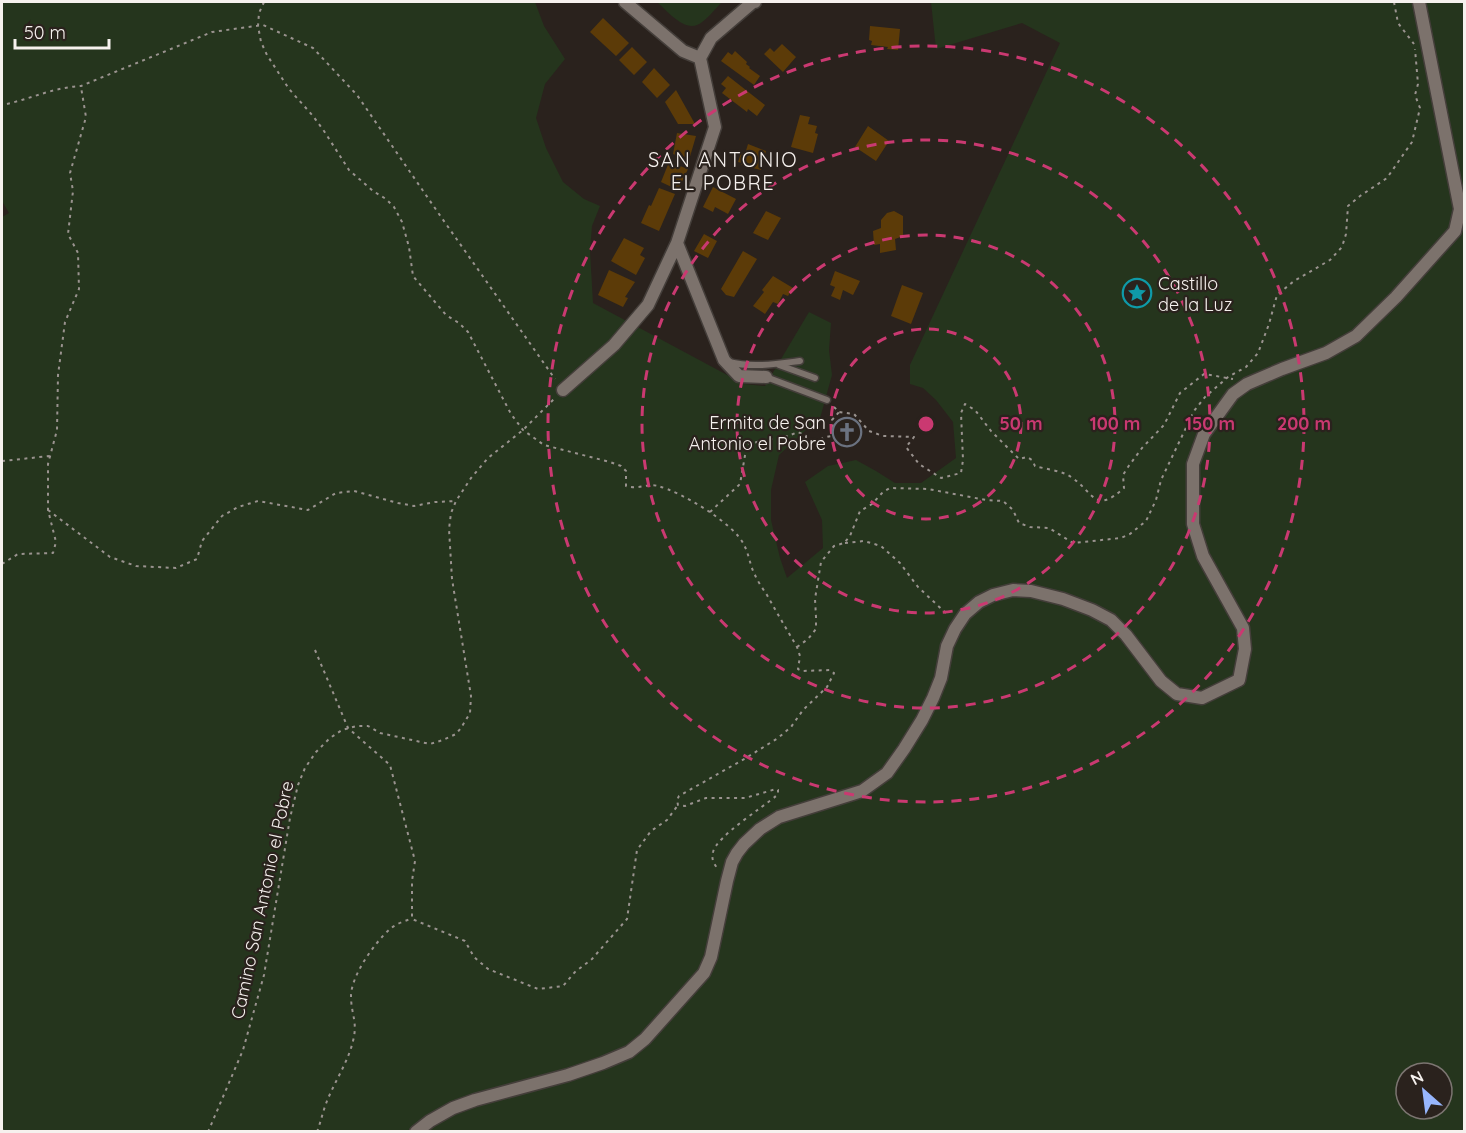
<svg xmlns="http://www.w3.org/2000/svg" width="1466" height="1133" font-family="Quicksand,sans-serif">
<style>
.green{fill:#25351d;fill-rule:evenodd}
.building{fill:#5c3b08}
.lines{fill:none;stroke-linecap:round;stroke-linejoin:round}
.service-casing{stroke:#443e3a;stroke-width:9}
.minor-casing{stroke:#443e3a;stroke-width:15}
.path{stroke:#9a938f;stroke-width:2;stroke-dasharray:3 4.5;stroke-linecap:butt}
.service{stroke:#7c726c;stroke-width:6}
.minor{stroke:#7c726c;stroke-width:12}
.ring{fill:none;stroke:#ca3971;stroke-width:3;stroke-dasharray:10 8}
.labels{text-anchor:middle;dominant-baseline:central;stroke-width:4.5;stroke-linejoin:round;paint-order:stroke}
.poi-label{font-size:18px;fill:#f6f1ee;stroke:#2a221d;text-anchor:start}
.street-label{font-size:18px;fill:#f6f1ee;stroke:#2a221d}
.neighbourhood-label{font-size:20px;letter-spacing:1.5px;fill:#f6f1ee;stroke:#2a221d}
.centre{fill:#ca3971;stroke:#2a221d;stroke-width:3}
.ring-label{font-size:18px;text-anchor:middle;font-weight:bold;fill:#ca3971;stroke:#2a221d;stroke-width:4.5;stroke-linejoin:round;paint-order:stroke}
</style>
<rect width="100%" height="100%" fill="#2a221d"/>
<path class="green" d="M2,2h533l9,24 21,33 -20,25 -9,34 10,30 17,34 21,17 16,7 -8,20 -2,25 3,52 151,81 21,2 44,-74 22,11 -2,27 3,25 -13,47 -11,6 -29,27 -8,35v30l9,38 7,20 36,-30 -1,-28 -17,-38 23,-16 28,-6 20,11 19,12h26l35,-25 -3,-36 -17,-22 -13,-12 -13,-4v-19l150,-322 -38,-20 -86,26 -5,-47h533v1129h-1462v-914l7,-4 -7,-12zM1406,1073h36v36h-36z
M657,2h65c-6,6 -17,20 -25,23 -13,6 -31,-15 -40,-23z"/>
<path class="building" d="M603,18l26,25 -13,13 -26,-24z
M870,26l30,3 -2,21 -11,-1 1,-2 -17,-2 1,-4 -3,-1z
M782,44l14,13 -13,15 -19,-18 6,-6 4,4z
M632,47l15,15 -13,13 -15,-15z
M735,51l12,11 -1,2 4,3 -1,1 11,8 -6,9 -33,-24 7,-9 4,3z
M654,68l16,17 -13,13 -15,-16z
M728,76l37,29 -8,11 -9,-7 -1,3 -25,-19 4,-5 -5,-4z
M676,90l19,34h-17l-13,-22z
M800,115l10,2 -2,7 9,2 -2,7 3,1 -5,19 -22,-6z
M868,126l21,15 -13,20 -21,-14z
M677,133l19,3 -7,24 -16,-6z
M748,144l18,7 -5,19 -20,-5 1,-2 -4,-1 3,-9 4,1z
M669,162l19,7 -10,21 -17,-8z
M713,187l23,12 -8,15 -13,-7 -2,5 -10,-5z
M659,188l16,6 -16,37 -18,-8 8,-18 2,1z
M766,211l15,7 -13,22 -15,-7z
M894,211l9,5v20l-8,3 1,11 -16,3v-9l-6,1 -1,-14 8,-3v-8l6,-7z
M704,234l13,7 -9,17 -14,-7z
M624,238l20,10 -4,7 5,3 -9,17 -25,-14z
M743,251l14,8 -23,38 -8,-2 -5,-6z
M609,270l26,12 -10,15 3,1 -5,9 -25,-12z
M835,271l25,10 -7,14 -10,-5 -3,10 -9,-4 4,-9 -5,-2z
M773,276l20,12 -5,8 -5,-2 -5,10 -5,-2 -8,12 -12,-8 11,-14 -2,-2z
M902,285l21,8 -12,31 -20,-8z
M858,422l2,16 -24,3 -1,-16z"/>
<g class="lines">
<g class="service-casing">
<path id="service" d="M729,362c23,6 48,2 71,-1
M779,365l36,13
M766,377l61,23"/>
</g>
<g class="minor-casing">
<path id="minor" d="M625,2l58,49 17,7
M677,243l47,117 15,16 27,1
M563,390l51,-45 34,-40 29,-62 38,-116 -15,-69 11,-20 42,-36h2
M416,1132l14,-11 23,-13 22,-8 93,-25 35,-12 26,-11 16,-13 59,-66 7,-16 16,-76 5,-19 5,-9 7,-9 16,-15 19,-12 83,-26 25,-18 17,-24 18,-29 11,-22 8,-20 6,-32 8,-17 10,-15 14,-12 14,-7 20,-5 18,1 32,8 29,11 19,10 15,15 35,46 16,13 25,4 37,-18 6,-31 -2,-21 -40,-72 -10,-32v-60l11,-30 29,-40 14,-10 35,-15 44,-16 30,-17 40,-39 59,-66 5,-22 -41,-207"/>
</g>
<path class="path" d="M264,2l-5,11 -1,13 3,16 6,13 22,34 24,27 11,15 25,39 24,21 13,8 8,8 8,15 7,25 4,29 33,39 13,8 9,9 43,82 12,16 21,15 66,17 11,4 5,5v15c12,4 21,-3 32,0 23,6 76,37 86,59 5,9 6,21 11,30 3,7 8,14 12,20 10,18 20,35 30,52l3,9 -2,13 4,2 28,-1 4,3 -7,14 -24,23 -12,17 -13,11 -32,20 -67,38 -2,4 1,5 7,1 21,-8h39l31,-9 2,1v4l-2,2c-14,12 -59,40 -63,56 -2,7 1,12 5,17
M1394,2l4,21 16,21
M7,104c25,-6 49,-17 74,-18l131,-54 51,-7 50,23 44,47 82,119 116,165
M834,407l5,5 15,2 15,17 14,5 31,1 -8,10 13,17 22,14 20,-5 2,-13 -2,-47 4,-9 10,6 16,21 28,28 8,-2 5,3 3,6c10,3 28,5 36,11 23,15 23,38 53,11l-1,-13 5,-8 14,-19 22,-23 16,-32 24,-19 29,5
M2,461l48,-5
M48,510l62,47 26,9 40,2 21,-9 5,-18 20,-25 16,-9 20,-6 50,9 28,-17 18,-2 44,12 16,3 21,-4 21,-1
M710,512l30,-28 7,-40 41,-8 10,-4 8,4v7c10,0 17,-7 28,-7l-2,-16 7,-8
M845,543l19,-2 17,5 19,17 18,24 31,29
M2,564l16,-10 35,-1 3,-11 -8,-32v-46l9,-34 1,-55 7,-53 14,-33 -1,-36 -10,-19 5,-43 -3,-18 16,-56 -5,-30
M797,647l11,-8 8,-10v-12l-1,-18 6,-37 13,-16 10,-3 6,-7 10,-25 12,-7 11,-12 7,-4 38,1 58,11 17,1 10,9 6,13 11,4 19,1 24,15 48,-5 9,-4 16,-13 10,-21 5,-20 33,-69 11,-14 23,-20 18,-10 12,-14 11,-29 8,-29 17,-14 36,-21 12,-13 4,-13 2,-28 12,-10 27,-18 25,-36 8,-34 -5,-13 3,-11 -3,-35
M315,650l33,78 42,37 25,96 -3,20v38l53,22 9,16 14,12 50,20 25,-3 12,-14 17,-13 35,-40 10,-69 14,-19 16,-11 11,-15
M2,1129l1,3
M208,1132l35,-82 21,-75 26,-157 8,-33 7,-17 11,-16 14,-14 12,-8 15,-4h11l12,7 50,11 13,-4 13,-6 5,-6 9,-15 1,-17 -19,-117 -3,-50 2,-16 5,-12 15,-23 17,-20 35,-28 31,-31
M317,1132c4,-11 6,-21 10,-31 8,-20 21,-39 26,-60 5,-19 -2,-27 -2,-45 0,-20 24,-54 39,-67 6,-5 14,-8 21,-10"/>
<use href="#service" class="service"/>
<use href="#minor" class="minor"/>
</g>
<g class="ring">
<circle cx="926" cy="424" r="95"/>
<circle cx="926" cy="424" r="189"/>
<circle cx="926" cy="424" r="284"/>
<circle cx="926" cy="424" r="378"/>
</g>
<defs>
<g id="sight-ring" transform="scale(1.5)"><circle r="9.5" fill="#2a221d" stroke="#0f9aa8" stroke-width="1.5"/><path d="M0-6L1.8-2.2L6-1.7L2.9 1.2L3.7 5.4L0 3.3L-3.7 5.4L-2.9 1.2L-6-1.7L-1.8-2.2Z" fill="#0f9aa8"/></g>
<g id="church-ring" transform="scale(1.5)"><circle r="9.5" fill="#2a221d" stroke="#6b7280" stroke-width="1.5"/><path d="M-1.2-6h2.4v3.5h3.3v2.4h-3.3V6h-2.4V-.1h-3.3v-2.4h3.3Z" fill="#6b7280"/></g>
</defs>
<g fill-rule="evenodd">
<use href="#sight-ring" x="1137" y="293"/>
<use href="#church-ring" x="847" y="432"/>
</g>
<g class="labels">
<g class="poi-label">
<text x="1158" y="283">Castillo<tspan x="1158" dy="21">de la Luz</tspan></text>
<text x="826" y="422" text-anchor="end">Ermita de San<tspan x="826" dy="21">Antonio el Pobre</tspan></text>
</g>
<g class="street-label">
<text transform="translate(262 900) rotate(-78)">Camino San Antonio el Pobre</text>
</g>
<g class="neighbourhood-label">
<text x="723" y="159">SAN ANTONIO<tspan x="723" dy="23">EL POBRE</tspan></text>
</g>
</g>
<circle cx="926" cy="424" r="9" class="centre"/>
<g class="ring-label">
<text x="1021" y="430">50 m</text>
<text x="1115" y="430">100 m</text>
<text x="1210" y="430">150 m</text>
<text x="1304" y="430">200 m</text>
</g>
<rect width="1466" height="1133" fill="none" stroke="#f6f1ee" stroke-width="6"/>
<g transform="translate(1424 1091) rotate(332)"><circle r="28" fill="#2a221d" stroke="#7c7571" stroke-width="1.5"/>
<path d="M0-4.5L10 22L0 15L-10 22Z" fill="#97b6fd"/>
<text y="-9" font-size="16" font-weight="bold" text-anchor="middle" fill="#f6f1ee">N</text>
</g>
<path d="M15 39v9h94v-9" fill="none" stroke="#f6f1ee" stroke-width="3"/>
<text x="24" y="39" font-size="18" fill="#f6f1ee" stroke="#2a221d" stroke-width="4.5" paint-order="stroke">50 m</text>
</svg>
